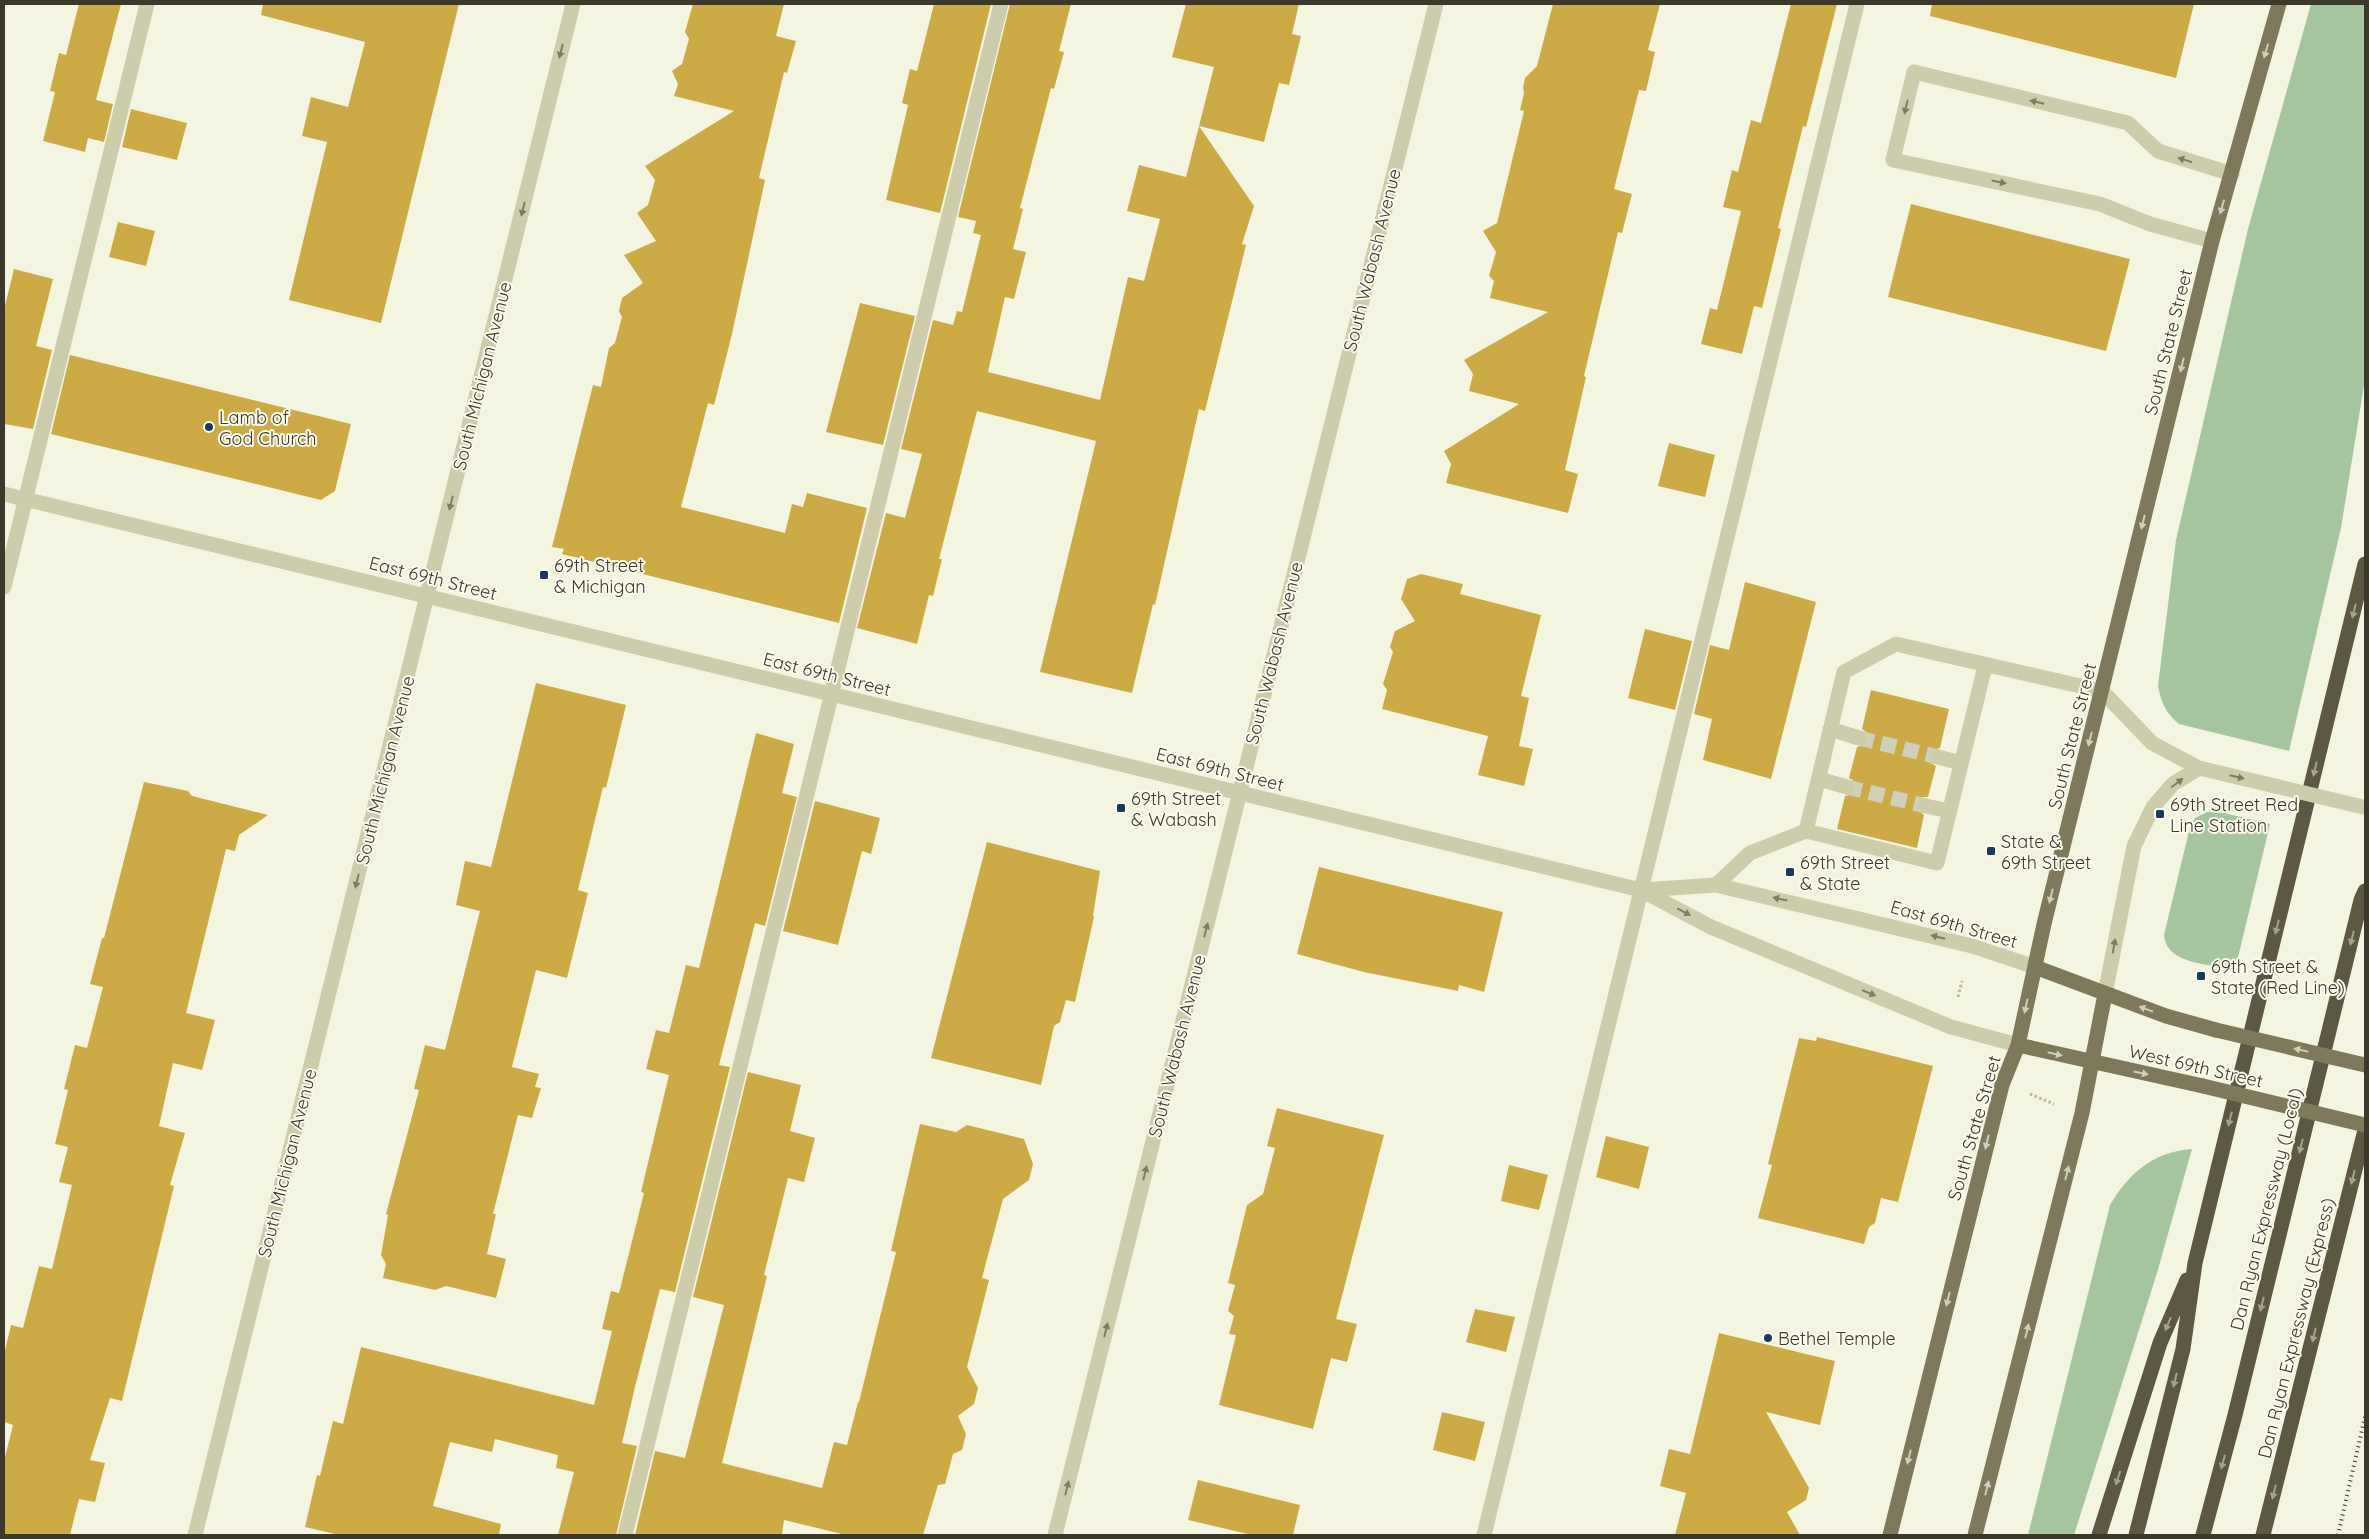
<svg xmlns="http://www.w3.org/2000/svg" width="2369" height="1539" font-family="Quicksand,sans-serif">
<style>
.green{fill:#a5c59f}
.building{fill:#ccab47}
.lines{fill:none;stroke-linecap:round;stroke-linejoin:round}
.minor-tunnel{stroke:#cfcfbc;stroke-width:15;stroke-dasharray:15 8;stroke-linecap:butt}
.path{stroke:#bab895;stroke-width:3;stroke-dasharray:2.5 2.5;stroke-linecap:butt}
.minor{stroke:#cecdab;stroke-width:15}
.major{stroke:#7e795b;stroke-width:15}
.highway{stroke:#5d5841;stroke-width:15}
.rail{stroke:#3c392a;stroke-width:4;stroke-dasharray:1 4;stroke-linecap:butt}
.minor-bridge{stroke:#cecdab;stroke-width:15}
.major-bridge{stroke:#7e795b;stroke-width:15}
.oneway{fill:#7e7c64}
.oneway2{fill:#cfcebb}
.oneway3{fill:#a4a18f}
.poi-dot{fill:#1d3960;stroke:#fbfbee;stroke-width:2}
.labels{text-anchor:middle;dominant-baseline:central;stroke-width:4;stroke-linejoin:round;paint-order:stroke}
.street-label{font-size:18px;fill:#3c392a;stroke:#fbfbee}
.poi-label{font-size:18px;fill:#3c392a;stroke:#fbfbee;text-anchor:start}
</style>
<rect width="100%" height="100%" fill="#f4f5e0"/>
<path class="green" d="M2311,4h54v375l-24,149 -52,223 -110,-27c-13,-11 -18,-21 -21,-38l18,-146 72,-311z
M2207,812l17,1 46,11 -35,146c-23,-6 -69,-5 -71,-35l26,-108 5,-9z
M2192,1149l-35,124 -83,262h-46l82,-330c19,-32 43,-53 82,-56z"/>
<path class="building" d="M79,4h42l-25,96 17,4 -9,38 -16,-4 -3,14 -42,-11 12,-49 -5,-1 9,-38 7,2z
M263,4h196l-78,319 -92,-23 38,-158 -25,-6 9,-39 37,10 17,-65 -104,-27z
M693,4h91l-8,32 20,5 -9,32 -3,-1 -25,106 6,2 -33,154 -18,71 -6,-2 -27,104 104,26 7,-29 11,3 4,-14 60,15 -28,115 -277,-69 2,-5 -12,-2 41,-162 8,2 8,-39 6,-5 7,-26 -3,-6 3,-13 21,-15 -19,-28 32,-14 -19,-28 11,-8 7,-25 -10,-14 89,-55 -60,-15 4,-12 -6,-13 10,-7 7,-25 -4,-7z
M934,4h57l-51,209 -54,-13 22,-95 -6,-2 8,-34 7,2z
M1010,4h61l-12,47 5,1 -10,37 -3,-1 -31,120 3,1 -10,40 13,3 -12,47 -9,-2 -17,75 112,28 28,-123 16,4 16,-62 -33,-8 12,-46 47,12 28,-110 -42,-10 14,-53h113l-7,30 9,2 -12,49 -10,-2 -15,59 -65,-16 55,80 -12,38 4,1 -41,166 -6,-2 -44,196 -2,-1 -21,89 -92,-21 56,-231 -119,-30 -38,148h3l-9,37 -4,-1 -12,49 -60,-16 29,-115 19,5 17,-64 -21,-5 32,-129 20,5 4,-14 5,1 19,-77 -8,-2 3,-12 -18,-4z
M1553,4h107l-12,46 7,2 -9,39 -7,-1 -25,99 18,5 -10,39 -4,-1 -34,144 2,1 -21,93 13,4 -10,39 -122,-30 5,-19 -7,-13 75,-47 -50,-13 4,-17 -9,-14 84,-48 -58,-14 4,-17 -5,-5 7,-24 -13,-21 14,-8 27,-112 -4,-1 4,-17 -1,-5 2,-10 12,-12z
M1791,4h46l-31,123 -3,-1 -25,102 3,1 -19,79 -8,-2 -12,48 -41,-10 9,-36 7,2 24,-99 -18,-4 9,-37 6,2 13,-52 10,3z
M1932,4h262l-18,74 -246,-62z
M131,109l56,14 -10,37 -55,-13z
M1911,204l219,55 -24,92 -218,-54z
M118,222l37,9 -9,35 -37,-9z
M14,269l39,10 -17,67 16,4 -19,79 -29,-5v-114z
M860,303l55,13 -32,129 -57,-13z
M70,355l281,69 -16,67 -14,9 -270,-66z
M1669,443l46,12 -10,42 -47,-11z
M1421,574l42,10 -3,10 81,21 -20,81 8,2 -10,48 14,3 -9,37 -46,-11 10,-39 -106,-27 5,-19 -4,-6 10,-32 -3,-5 5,-16 20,-10 -14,-22 6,-20z
M1745,582l71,20 -45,177 -68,-19 9,-41 -18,-5 16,-69 19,5z
M1645,629l47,12 -17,69 -47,-12z
M536,683l90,22 -20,83 -3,-1 -25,103 10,3 -21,85 -31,-8 -24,97 27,7 -4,13 6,1 -9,30 -14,-3 -25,99h3l-9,40 19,5 -10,39 -50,-12 -11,4 -52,-12 3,-14 -5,-9 7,-40 -2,-1 33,-124 -5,-1 11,-44 20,5 35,-139 -24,-6 9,-44 26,6z
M1871,690l78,19 -9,39 -8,2 -3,5 2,8 5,3 -8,31h-5l-6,7v5l7,6 -7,33 -80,-19 8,-33 8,-2 3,-5 -2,-8 -5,-3 8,-31 8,-2 3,-5 -2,-8 -4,-3z
M756,733l38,11 -12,49 15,4 -32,129 -10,-3 -36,142 11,2 -55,225 -15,-3 -25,98 -13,56 15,3 -21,89h-58l16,-63 -18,-4 2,-13 -63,-16 -3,13 -42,-10 -17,64 68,18 -2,11h-160l-34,-8 12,-52 3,1 13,-55 10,3 18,-77 233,58 18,-74 -10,-2 9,-38 8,2 25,-100 -3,-1 28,-117 -23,-6 10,-39 13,3 17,-68 13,3z
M144,782l44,9 4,5 76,19 -29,20 -4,16 -9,-2 -40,164 29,7 -13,50 -29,-7 -14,63 26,7 -15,52 4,1 -52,215 -12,-3 -20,62 15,3 -10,39 -16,-3 -9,36h-66v-74l9,-36 -9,-3v-67l7,-30 12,3 16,-62 13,3 20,-84 -13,-3 9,-35 -13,-3 13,-54 -4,-1 11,-44 12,3 16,-61 -13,-3 12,-46h2z
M815,801l65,17 -9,36 -9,-3 -24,94 -55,-14z
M987,842l113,29 -7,45 1,1 -19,85 -9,-2 -6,22 -6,4 -13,59 -110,-27z
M1319,867l184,45 -19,80 -25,-7 -1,6 -94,-19 -67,-18z
M1817,1037l116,29 -35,136 -17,-4 -6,25 -6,4 -5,17 -106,-26 14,-53 -4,-1 31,-126 17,3z
M748,1072l53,13 -11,46 25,7 -11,44 -16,-4 -24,97 3,1 -45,187 100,25 12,-46 13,3 11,-43h1l37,-150 -5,-1 29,-127 36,8 11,-7 57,14 9,25 -4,16 -26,19 -21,79 7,2 -22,87 11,21 -4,16 -16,12 8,18 -4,16 -9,4 -8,30 -7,1 -15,50h-77l-62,-15 -2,15h-147l20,-84 30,7 39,-153 -31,-8z
M1277,1108l107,27 -48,184 21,5 -10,38 -16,-4 -18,71 -94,-24 17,-70 -7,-1 5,-18 -6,-5 7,-26 -7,-2 19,-78 16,-11 12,-46 -8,-2z
M1606,1136l43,11 -10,42 -43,-12z
M1509,1165l39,10 -9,35 -38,-9z
M1475,1309l40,8 -9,35 -40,-10z
M1719,1333l116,28 -15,64 -54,-13 43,76 -3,12 -19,12 13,23h-125l11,-42 -26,-7 9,-37 21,5z
M1442,1412l43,10 -10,39 -42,-11z
M1198,1480l102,25 -7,30h-41l-64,-15z"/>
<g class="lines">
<path class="minor-tunnel" d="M1859,738l79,19
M1847,787l79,19"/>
<path class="path" d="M1958,997l4,-16
M2030,1094l24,10"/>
<path class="minor" d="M2212,241l-62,-17 -50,-20 -207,-44 21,-88 214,51 30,28 74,23
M4,494l1637,396 70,37 240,100 67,18
M4,587l143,-583
M1985,666l-48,197 -131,-32 38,-159 52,-28 206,47 50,52 47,25 76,18
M1830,729l29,9
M1938,757l23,6
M1819,779l28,8
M1926,806l23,5
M1716,885l34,-32 56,-22
M1642,890l74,-5 256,61 63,21
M2105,994l29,-148 19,-39 20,-23 26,-16
M195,1535l378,-1531
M625,1535l376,-1531
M1055,1535l381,-1531
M1484,1535l373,-1531"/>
<path class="major" d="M2035,967l131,49 50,14
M2018,1045l185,41
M1890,1535l112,-450 16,-40 26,-121 168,-683 67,-237
M1975,1535l107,-422 23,-119"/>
<path class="highway" d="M2099,1535l61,-192 27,-63
M2136,1535l47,-186 12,-86 170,-699
M2203,1535l32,-120 126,-515 4,-9
M2263,1535l102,-405"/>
<path class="rail" d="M2338,1535l27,-118"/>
<path class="minor-bridge" d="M2275,786l88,21"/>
<path class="major-bridge" d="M2216,1030l149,35
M2203,1086l162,39"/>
</g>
<defs><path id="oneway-solid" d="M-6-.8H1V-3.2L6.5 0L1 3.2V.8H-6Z" transform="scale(1.25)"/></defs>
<g class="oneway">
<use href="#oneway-solid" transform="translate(561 51) rotate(104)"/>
<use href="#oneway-solid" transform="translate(2037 102) rotate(-167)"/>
<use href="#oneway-solid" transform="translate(1906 107) rotate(103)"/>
<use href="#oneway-solid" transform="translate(2185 160) rotate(-163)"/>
<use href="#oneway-solid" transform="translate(1999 182) rotate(12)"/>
<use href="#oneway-solid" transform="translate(523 209) rotate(104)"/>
<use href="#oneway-solid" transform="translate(451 503) rotate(104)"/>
<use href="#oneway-solid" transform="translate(2237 777) rotate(13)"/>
<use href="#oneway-solid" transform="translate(2177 783) rotate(-37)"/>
<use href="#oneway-solid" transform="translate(357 881) rotate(104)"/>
<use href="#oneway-solid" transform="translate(1780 899) rotate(-168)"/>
<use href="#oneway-solid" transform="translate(1684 912) rotate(28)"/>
<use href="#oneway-solid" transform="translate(1206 930) rotate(-76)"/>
<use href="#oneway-solid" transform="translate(1938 937) rotate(-166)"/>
<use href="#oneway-solid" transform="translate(2114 946) rotate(-80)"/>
<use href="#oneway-solid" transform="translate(1869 993) rotate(22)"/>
<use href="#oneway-solid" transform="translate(1145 1173) rotate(-76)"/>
<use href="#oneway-solid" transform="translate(1106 1330) rotate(-76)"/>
<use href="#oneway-solid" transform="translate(1067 1488) rotate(-76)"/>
</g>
<g class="oneway2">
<use href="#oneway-solid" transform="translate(2266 51) rotate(106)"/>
<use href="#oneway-solid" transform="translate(2222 207) rotate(106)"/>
<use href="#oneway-solid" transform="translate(2182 365) rotate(104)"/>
<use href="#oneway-solid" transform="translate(2143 522) rotate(104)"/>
<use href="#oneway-solid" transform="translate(2090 739) rotate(104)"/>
<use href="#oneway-solid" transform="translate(2051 896) rotate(104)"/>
<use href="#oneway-solid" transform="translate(2026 1006) rotate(102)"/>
<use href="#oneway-solid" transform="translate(2146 1009) rotate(-160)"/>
<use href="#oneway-solid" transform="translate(2301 1050) rotate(-167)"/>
<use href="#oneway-solid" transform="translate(2055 1054) rotate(13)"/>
<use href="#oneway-solid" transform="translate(2141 1073) rotate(12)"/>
<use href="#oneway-solid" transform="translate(1987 1142) rotate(104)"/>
<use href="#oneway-solid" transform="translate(2067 1173) rotate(-76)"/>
<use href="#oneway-solid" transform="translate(1948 1299) rotate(104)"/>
<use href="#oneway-solid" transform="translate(2027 1331) rotate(-76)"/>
<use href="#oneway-solid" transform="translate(1909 1457) rotate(104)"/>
<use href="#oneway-solid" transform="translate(1987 1488) rotate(-76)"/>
</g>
<g class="oneway3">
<use href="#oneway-solid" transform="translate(2354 611) rotate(104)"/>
<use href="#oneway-solid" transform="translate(2315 769) rotate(104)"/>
<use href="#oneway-solid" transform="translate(2277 927) rotate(104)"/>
<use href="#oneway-solid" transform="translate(2352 938) rotate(104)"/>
<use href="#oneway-solid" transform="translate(2230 1119) rotate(104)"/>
<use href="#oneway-solid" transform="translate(2301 1146) rotate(104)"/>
<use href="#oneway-solid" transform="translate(2353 1177) rotate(104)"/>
<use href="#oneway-solid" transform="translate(2262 1304) rotate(104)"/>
<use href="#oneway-solid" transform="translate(2168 1324) rotate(113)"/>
<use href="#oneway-solid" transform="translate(2314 1335) rotate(104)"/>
<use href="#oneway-solid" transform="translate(2175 1380) rotate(104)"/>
<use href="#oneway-solid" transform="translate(2223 1462) rotate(105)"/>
<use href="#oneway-solid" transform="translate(2118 1478) rotate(108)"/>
<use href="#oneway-solid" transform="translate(2274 1492) rotate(104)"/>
</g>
<g class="poi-dot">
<circle cx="209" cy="427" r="5"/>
<rect x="539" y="570" width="10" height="10" rx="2.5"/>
<rect x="1116" y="803" width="10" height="10" rx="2.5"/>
<rect x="2155" y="809" width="10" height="10" rx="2.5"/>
<rect x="1986" y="846" width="10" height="10" rx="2.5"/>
<rect x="1785" y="867" width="10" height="10" rx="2.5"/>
<rect x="2196" y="971" width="10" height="10" rx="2.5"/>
<circle cx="1768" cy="1338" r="5"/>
</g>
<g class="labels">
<g class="street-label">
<text transform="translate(1372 260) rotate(-76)">South Wabash Avenue</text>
<text transform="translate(2168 342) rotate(-76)">South State Street</text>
<text transform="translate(482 376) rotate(-76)">South Michigan Avenue</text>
<text transform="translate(433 578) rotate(14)">East 69th Street</text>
<text transform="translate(1274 653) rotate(-76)">South Wabash Avenue</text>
<text transform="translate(827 674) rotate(14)">East 69th Street</text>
<text transform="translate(2072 736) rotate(-76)">South State Street</text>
<text transform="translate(1220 769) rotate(14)">East 69th Street</text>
<text transform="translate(385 770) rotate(-76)">South Michigan Avenue</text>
<text transform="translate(1954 924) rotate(16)">East 69th Street</text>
<text transform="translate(1177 1046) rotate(-76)">South Wabash Avenue</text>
<text transform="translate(2196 1066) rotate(13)">West 69th Street</text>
<text transform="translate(1974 1128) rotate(-74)">South State Street</text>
<text transform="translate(287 1163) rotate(-76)">South Michigan Avenue</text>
<text transform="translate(2266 1209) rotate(-76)">Dan Ryan Expressway (Local)</text>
<text transform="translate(2296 1328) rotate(-76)">Dan Ryan Expressway (Express)</text>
</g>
<g class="poi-label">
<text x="219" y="417">Lamb of<tspan x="219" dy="21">God Church</tspan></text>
<text x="554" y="565">69th Street<tspan x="554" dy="21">&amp; Michigan</tspan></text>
<text x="1131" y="798">69th Street<tspan x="1131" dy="21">&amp; Wabash</tspan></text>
<text x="2170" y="804">69th Street Red<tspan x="2170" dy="21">Line Station</tspan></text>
<text x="2001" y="841">State &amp;<tspan x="2001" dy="21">69th Street</tspan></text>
<text x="1800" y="862">69th Street<tspan x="1800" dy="21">&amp; State</tspan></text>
<text x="2211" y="966">69th Street &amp;<tspan x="2211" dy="21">State (Red Line)</tspan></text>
<text x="1778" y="1338">Bethel Temple</text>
</g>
</g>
<rect width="2369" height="1539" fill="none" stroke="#3c392a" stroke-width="10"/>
</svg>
